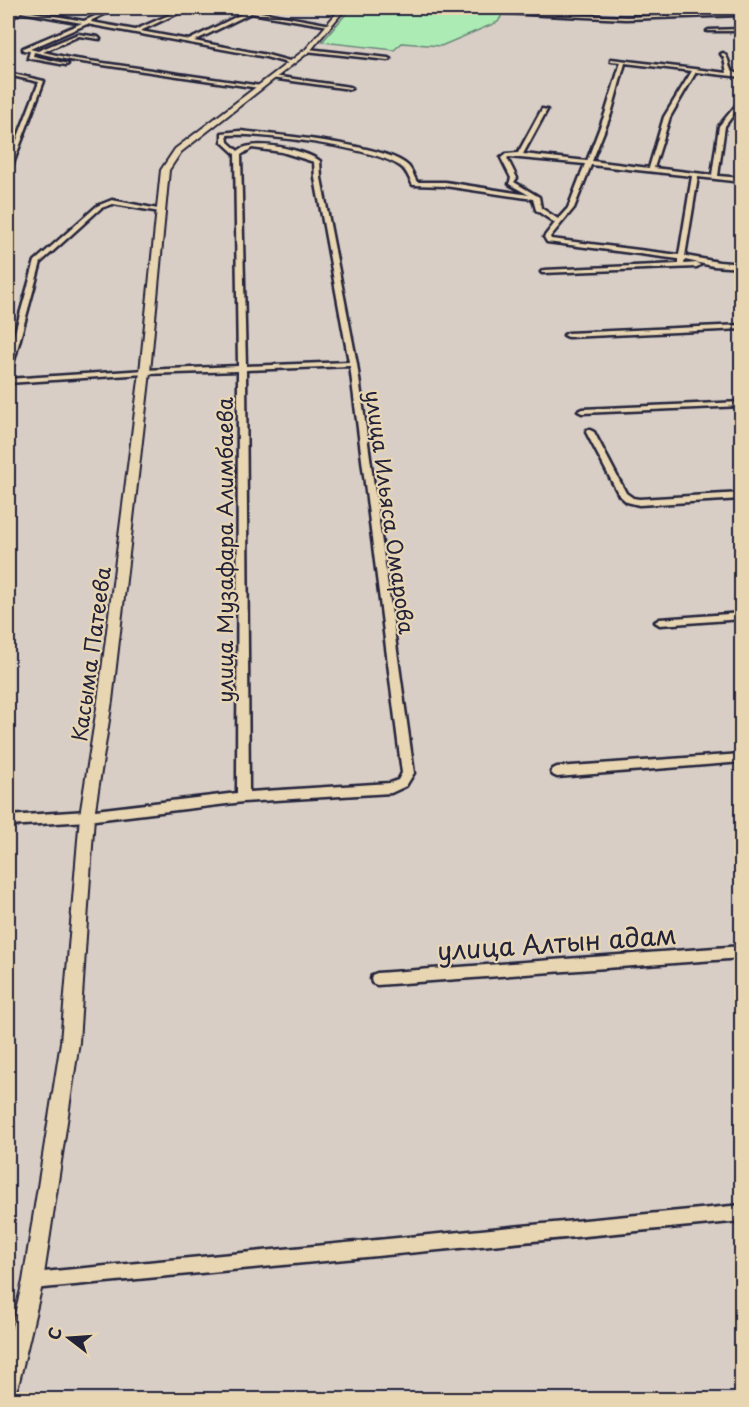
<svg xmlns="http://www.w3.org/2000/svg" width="749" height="1407" font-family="'Playpen Sans',sans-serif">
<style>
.green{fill:#acecb4;stroke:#678778;stroke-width:1.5}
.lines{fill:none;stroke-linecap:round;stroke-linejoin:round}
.street-casing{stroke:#22223b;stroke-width:5}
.secondary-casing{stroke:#22223b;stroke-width:4}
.street{fill:#e8d6b3;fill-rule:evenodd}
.secondary{fill:#e8d6b3;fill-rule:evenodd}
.labels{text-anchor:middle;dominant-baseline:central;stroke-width:4.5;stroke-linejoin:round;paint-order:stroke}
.street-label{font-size:21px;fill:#22223b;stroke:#e8d6b3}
.near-street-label{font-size:26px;fill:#22223b;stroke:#e8d6b3}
</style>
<rect width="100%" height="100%" fill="#d8cec5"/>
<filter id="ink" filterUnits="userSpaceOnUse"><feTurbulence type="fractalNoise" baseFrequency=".0167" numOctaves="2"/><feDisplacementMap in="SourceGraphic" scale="12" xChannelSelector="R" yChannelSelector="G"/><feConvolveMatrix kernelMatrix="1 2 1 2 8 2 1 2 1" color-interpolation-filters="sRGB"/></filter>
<g filter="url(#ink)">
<path class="green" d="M351,8h171v1l-17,1 -7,12 -57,24 -39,-3 -8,7 -72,-8z"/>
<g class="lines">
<g class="street-casing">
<path id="street" d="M8,8l76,13 29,-13h4l-25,12 -1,2 44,8 50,-22h4l-49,23 49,9 57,-28 -16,-4 23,1 2,2 76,14 -2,1 -78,-13 -57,28 73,14 26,7 -2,2 -25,-7 -179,-33 -57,25 8,2 40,-17 20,3 2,2 -21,-3 -36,16 26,6 192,28 -2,2 -190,-28 -35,-8 -1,4 35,8 -2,1 -38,-7 2,-7 -7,-1v-2l59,-25 -61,-11 -13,9v-3l8,-7 -8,-2z
M506,11l120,6 116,-4v2l-116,4 -122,-6z
M742,29v2h-35l2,-1z
M308,49l80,9 2,1 -2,1 -82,-9z
M723,53c11,9 0,19 19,21v3l-46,-5 -26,45 -16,51 58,7 7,-49 23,-28v5l-17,23 -7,50 24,2v4l-44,-5 -13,79 34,6 23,2v4l-29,-2 -28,-6 -1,4 13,-1 3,2 -3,2 -155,6 -1,-1 3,-2 134,-6v-5l-131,-17 -3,-5 11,-14 -19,-13 -3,-11 -88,-13 -32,-1c-4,-6 -6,-15 -13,-19 -27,-19 -138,-33 -173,-31l1,7 10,9c16,-13 66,-1 82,10l1,17 36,186 57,409 -8,13 -15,7 -148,9 -156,19 -79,5v-10l79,-5 150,-18 1,-422 -93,3 -137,9v-4l137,-9 93,-4 -3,-212 -13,-12v-9l18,-2c34,4 146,13 168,35 4,4 6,11 9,16h28l84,13 -20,-11 2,-6 -10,-20 5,-4 12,-1 24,-44 5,1 -24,44 64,7 18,-47 16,-52 -10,-1v-2l116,14 -3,-15 -3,-4zM625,63l67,8 -28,46 -15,51 -57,-7 19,-47zM252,148l30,4 32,10 1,16 34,184 -103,4 -5,-211zM509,157l76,7 -17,44 -10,11 -17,-11 -2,-11 -25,-15 3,-4 -10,-20zM591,165l101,11 -13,79 -128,-16 -1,-2 24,-29zM350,366l52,407 -4,7 -8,3 -141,9 -3,-422z
M8,73l36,8 -33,88 -3,2v-8l31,-81 -31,-7z
M273,76l77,11 2,1 -2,1 -79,-11z
M112,200l51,10 -3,2 -47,-8 -12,4 -60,54 -29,106 -4,2v-13l27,-96 62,-55z
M742,325v4l-174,8 -4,-2 4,-2z
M742,402v4l-160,7 -4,-2 4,-2z
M587,430h3l4,2 32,61 7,5 6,1 103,-6v6l-103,6 -12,-3 -8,-7 -33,-63z
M742,613v6l-82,6 -5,-3 5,-3z
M742,754v8l-185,15 -4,-2 -2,-3 2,-3 4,-2z
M742,946v12l-365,27 -5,-2 -1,-4 1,-4 5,-2z
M742,1205v16l-709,68 -6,-2 -2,-6 2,-6 6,-2z"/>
</g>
<g class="secondary-casing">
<path id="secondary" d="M341,8h5l-36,43 -129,101 -12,18 -19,202 -38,329 -18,115 -15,226 -36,239 -24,101 -3,8 -8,3v-51l15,-61 38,-239 19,-226 18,-115 42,-329 21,-202 14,-21 131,-100z"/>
</g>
<use href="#street" class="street"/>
<use href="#secondary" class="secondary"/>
</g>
</g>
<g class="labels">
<g class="street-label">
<text transform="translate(391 512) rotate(82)">улица Ильяса Омарова</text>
<text transform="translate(224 550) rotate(-90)">улица Музафара Алимбаева</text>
<text transform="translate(90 654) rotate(-82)">Касыма Патеева</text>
</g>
<g class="near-street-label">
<text transform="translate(557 942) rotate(-4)">улица Алтын адам</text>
</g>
</g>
<rect width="749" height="1407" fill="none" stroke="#e8d6b3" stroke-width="30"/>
<rect x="15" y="15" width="719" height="1377" fill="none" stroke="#22223b" stroke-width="2" filter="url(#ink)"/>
<g transform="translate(69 1338) rotate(287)" stroke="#e8d6b3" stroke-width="4.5" paint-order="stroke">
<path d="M0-4.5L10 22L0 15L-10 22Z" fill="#22223b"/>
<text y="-9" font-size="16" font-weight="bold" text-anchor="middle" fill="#22223b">С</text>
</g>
</svg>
